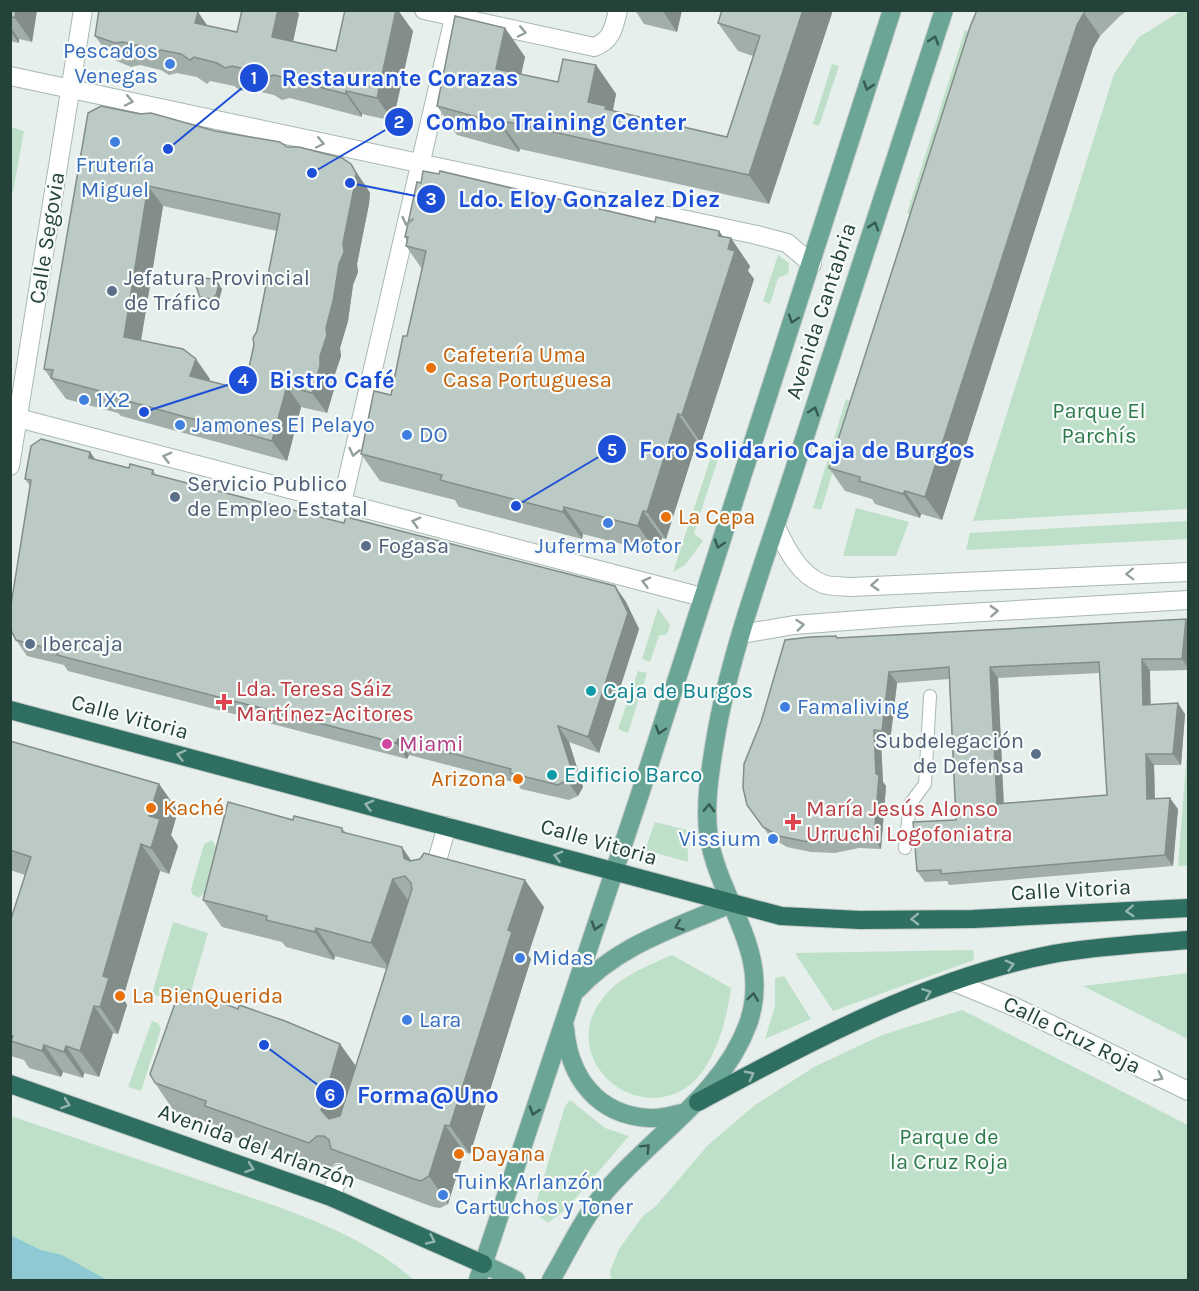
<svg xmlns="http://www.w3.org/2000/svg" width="1199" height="1291" font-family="Karla,sans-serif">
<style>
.green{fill:#bfe0c8}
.water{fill:#8ec9d4}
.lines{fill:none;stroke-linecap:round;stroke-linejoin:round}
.lane-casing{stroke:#a8b8b2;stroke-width:14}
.street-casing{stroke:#a8b8b2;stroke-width:20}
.primary-casing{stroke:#c2cac8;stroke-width:20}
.highway-casing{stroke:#c2cac8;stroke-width:20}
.lane{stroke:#fff;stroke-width:12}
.street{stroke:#fff;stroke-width:18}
.primary{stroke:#6aa596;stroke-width:18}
.highway{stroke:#2f6f62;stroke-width:18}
.wall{fill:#a1aea9;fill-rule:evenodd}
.shaded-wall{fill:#838d89}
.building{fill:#bbcac4;stroke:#838d89;stroke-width:1.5;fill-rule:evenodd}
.oneway{stroke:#92a09c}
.oneway2{stroke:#365b51}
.oneway3{stroke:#93b5ae}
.shop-dot{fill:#3f7fe0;stroke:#f7fbf9;stroke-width:2}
.service-dot{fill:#5c6f8a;stroke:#f7fbf9;stroke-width:2}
.food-dot{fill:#e8710a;stroke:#f7fbf9;stroke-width:2}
.culture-dot{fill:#0f9aa8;stroke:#f7fbf9;stroke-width:2}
.health-dot{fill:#e0444e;stroke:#f7fbf9;stroke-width:2}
.hotel-dot{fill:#d1479c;stroke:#f7fbf9;stroke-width:2}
.labels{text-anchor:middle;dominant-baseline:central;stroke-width:4.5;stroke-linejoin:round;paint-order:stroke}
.shop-label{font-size:22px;fill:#366cbe;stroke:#f7fbf9;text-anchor:start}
.street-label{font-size:22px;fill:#24423a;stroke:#f7fbf9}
.service-label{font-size:22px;fill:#4e5e75;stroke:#f7fbf9;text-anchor:start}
.food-label{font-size:22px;fill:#c56008;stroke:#f7fbf9;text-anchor:start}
.park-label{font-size:22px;fill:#2d7a4b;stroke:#f7fbf9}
.health-label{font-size:22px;fill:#be3a42;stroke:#f7fbf9;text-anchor:start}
.culture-label{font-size:22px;fill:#0d838f;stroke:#f7fbf9;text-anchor:start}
.hotel-label{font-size:22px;fill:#b23c85;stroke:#f7fbf9;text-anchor:start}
.leader{fill:none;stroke:#1d4ed8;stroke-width:2}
.callout-dot{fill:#1d4ed8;stroke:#f7fbf9;stroke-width:2}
.mark-label{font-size:18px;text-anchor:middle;font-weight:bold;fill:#fff}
.callout-label{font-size:24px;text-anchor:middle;font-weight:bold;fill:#1d4ed8;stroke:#f7fbf9;stroke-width:4.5;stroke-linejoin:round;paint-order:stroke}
</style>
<rect width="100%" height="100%" fill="#e6efeb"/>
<path class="green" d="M1181,11h7v498l-215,12 141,-447 25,-37z
M965,30l8,3 -59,183 -7,-3z
M832,64l7,2 -20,60 -6,-2z
M11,127l13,4 -11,61 -3,-1z
M778,255l11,8 -1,11 -10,4 -8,26 -7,-3z
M846,399l8,3 -33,108 -8,-2z
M714,448l7,2 -27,83 9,8 -18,24 -12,7z
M856,508l53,14 -13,34h-53z
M1188,521v18l-222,11 4,-17z
M658,608l12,17 -3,9 -8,2 -9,26 -8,-3z
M638,671l9,2 -19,60 -10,-4z
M1188,738v128h-10z
M655,822l32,8 1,32 -43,-12z
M212,840l4,7 -12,46 -5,5 -7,-4 -1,-5 13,-45z
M173,922l35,11 -21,72 -35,-11z
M973,950l1,10 -141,51 -38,-58z
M672,955l59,33c-4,31 -17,83 -47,101 -57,34 -126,-36 -81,-91 17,-22 44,-32 69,-43z
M1188,973v66l-105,-53z
M784,976l27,43 -46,20 10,-33v-28z
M962,1010l226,115v155h-577l-1,-9 9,-22 24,-33 13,-10 52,-61 47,-40 59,-38 68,-32z
M152,1021l6,2 3,6 -20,62 -13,-4z
M570,1100l35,28 24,8 -63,73 -18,14 -11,-8 -1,-12 29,-97z
M11,1116c64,22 129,44 194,66 73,25 151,47 209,98h-403z"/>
<path class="water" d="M10,1235l31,15 21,5 45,25h-96z"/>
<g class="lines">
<g class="lane-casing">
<path id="lane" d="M905,848l5,-44 15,-20 5,-88"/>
</g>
<g class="street-casing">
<path id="street" d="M424,10l170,37c18,-6 20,-20 24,-37
M10,76l747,159 30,8 25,21
M18,418l684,179
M10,466l73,-456
M342,503l112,-485
M776,527c10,21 23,48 47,57 8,3 20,2 28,3l337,-15
M742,634l52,-9 105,-8 289,-17
M432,878l15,-52
M954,982l63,26 171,83
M331,1197l8,-23"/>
</g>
<g class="primary-casing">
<path id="primary" d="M577,990c42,-46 101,-63 156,-87
M565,1028c4,49 32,87 84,90 11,1 23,-3 33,-5
M483,1264l33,16
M478,1280l160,-480 254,-790
M551,1280c17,-29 32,-62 54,-88 48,-57 117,-97 143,-168 25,-71 -28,-121 -39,-186 -5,-30 1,-67 6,-97 15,-91 54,-192 82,-280 49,-150 98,-300 147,-451"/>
</g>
<g class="highway-casing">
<path id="highway" d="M10,710l771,206 79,4 113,-1 215,-11
M10,1084l321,113 152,67
M698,1102c112,-60 229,-124 355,-148 45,-8 91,-10 135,-14"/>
</g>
<use href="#lane" class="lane"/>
<use href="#street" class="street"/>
<use href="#primary" class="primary"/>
<use href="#highway" class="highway"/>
</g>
<path class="wall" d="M10,10h27l-5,32 -13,-3v4l-9,-2z
M242,10h54l3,4 -6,27 43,10 77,-20 -20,90 -31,-7v3l-72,-19 -8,2 -8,-5 -26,-6 -7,2 -7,-5 -24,-5 -3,3 -10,-7 -20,-4 -8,2 -8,-5 -21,-5 -9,2 -19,-8 -17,-23 103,-24 9,14 30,6z
M635,10h47l-5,22 -33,-8z
M833,10l-64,194 -249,-55 -1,3 -62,-17 -20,-29 68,-78 20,29 -4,17 37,8 38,-17 20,29 -3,17 114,26 26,-81 -15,-5 -20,-28z
M977,10h151l-8,6 -20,20 -7,12 -151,472 -21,-6 -1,4 -45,-14 -3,-5 -27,-8 -16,-23z
M88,113l127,18 72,16 78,38 5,8 -1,11 -12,60 1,8 -5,13 -5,36 -8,27 1,8 -7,21 1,9 -8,27 -26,-6 -14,54 -166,-45 -3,-3 -52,-14 -22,-30zM163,206l114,25 -33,159 -35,-9 1,-2 -69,-38z
M655,222l64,9 4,6 27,29 -2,5 6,8 -53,164 -4,-2 -31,98 -4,-1 -5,15 -74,-19 -1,5 -123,-32 -4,-7 -75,-19 -19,-27 30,-59 16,-59 15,-67 -16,-23 1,-5 -2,-4z
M214,279l8,10 -3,11 -3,4 -13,-3 -3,-4z
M96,460l33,8 24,2 3,5 188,48 271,63 11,16 13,27 -40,124 -30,-11 14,45 -5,9 -9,4 -48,-11 -4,-6 -108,-28 -2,4 -339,-88 -4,-6 -37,-9 -11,-16 14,-154 -5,-7z
M1188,623v47l-38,1v33l35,10 -4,51h-27l1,34 23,10 -5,57 -224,19 -2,-4 -22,1 -8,-11 39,-51 -7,-141 -52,4 -7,59h-9l2,40 3,4 -5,63 -22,-1 -24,5 -24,-1 -24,-5 -16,-9 -24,-33 90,-167zM1100,673l7,122 -103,8 -6,-125z
M10,741l149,43 19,27 -7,24 7,11 -9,28 -9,-3 -37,127 4,7 -9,29 -5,-1 -14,44 -15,-4 -1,5 -20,-6 -2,5 -32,-9 -5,-8 -13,-4 -1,-1v-133l15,-47 -15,-5z
M293,820l49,8 4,5 66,28 132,46 -16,48 3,4 -61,195 -6,-2 -16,52 -8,4 -7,-1 -83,-31 -9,-13h-5l-8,7 -104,-37 -5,-7 -45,-15 -19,-28 83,-74 102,35 16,22 30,-97 -51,-13 -1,4 -48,-13 -4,-5 -60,-15 -19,-27z"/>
<path class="shaded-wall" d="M16,10h21l-5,32 -17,-24z
M278,10h18l3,4 -10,46 -17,-23z
M396,10h2l15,21 -20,90 -16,-23z
M662,10h20l-5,22z
M803,10h30l-64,194 -20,-29z
M198,12l16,23 -19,-12z
M1084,13l16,23 -7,12 -151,472 -17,-23 152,-472z
M10,26l9,13v4l-9,-12z
M505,28l20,29 -9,41 -20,-29z
M596,65l20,29 -4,20 -24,-12z
M346,91l16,23v3l-16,-23z
M499,120l21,29 -1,3 -20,-29z
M351,164l14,21 5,8 -1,11 -12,60 1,8 -5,13 -5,36 -8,27 1,8 -7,21 1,9 -8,27 -15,-20 31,-150z
M148,186l15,20 -25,152 -14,-21z
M719,231l10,14 2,-7 19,28 -2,5 6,8 -53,164 -19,-28z
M219,285l3,4 -3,11 -3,-5z
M196,359l14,20 -5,18 -15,-21z
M287,386l14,21 -14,54 -15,-20z
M678,414l19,27 -31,98 -19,-27z
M90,452l11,15 -12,-9z
M905,491l16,23 -1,4 -17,-24z
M564,507l19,27 -1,5 -19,-27z
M643,511l19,27 -5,15 -19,-27z
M615,586l11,16 13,27 -40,124 -11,-16z
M1186,619l2,4v45l-6,-9z
M1142,659l8,12 1,45 -8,-11z
M990,667l8,11 6,137 -7,-11z
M889,672l8,11 -7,59 -8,-11z
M1178,703l7,11 -4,51 -8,-11z
M558,726l11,16 14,45 -5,9 -11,-16z
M874,730l7,12 2,40 3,4 -5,63 -7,-11 2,-64z
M398,739l11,16 -2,4 -11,-16z
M1146,754l8,11 1,45 -8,-11z
M159,784l19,27 -7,24 7,11 -9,28 -18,-26 -2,-32z
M1170,798l8,11 -5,57 -8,-11z
M141,844l19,27 -37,127 4,7 -9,29 -18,-27 3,-31z
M402,847l19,28 -17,-17z
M393,879l19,27 -21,65 -20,-28z
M525,880l19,27 -16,48 3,4 -61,195 -20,-28 58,-196z
M316,928l19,28 -1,4 -19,-28z
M94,1006l19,27 -14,44 -19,-26z
M340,1044l19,27 -19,67 -19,-28z
M44,1045l19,27 -2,5 -19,-26z
M66,1046l18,27 -1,5 -19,-26z
M445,1125l19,27 -16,52 -19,-28z"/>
<path class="building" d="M10,10h6l-1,8 -5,-2z
M99,10h92l7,2 -3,11 42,9 5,-22h36l-6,27 64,14 9,-41h51l-19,88 -31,-7v3l-72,-19 -8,2 -8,-5 -26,-6 -7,2 -8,-5 -23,-6 -4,3 -9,-6 -20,-4 -9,2 -7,-5 -22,-5 -8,1 -20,-7z
M722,10h81l-54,165 -250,-55v3l-62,-17 18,-90 50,12 -9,41 62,13 5,-23 33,6 -8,37 18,4 -1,3 122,28 33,-101 -42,-13z
M977,10h109l-2,3 -7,12 -152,472 -20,-6 -2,3 -44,-13 1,-4 -31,-9 141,-441z
M101,106l39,8 11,-1 64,18 65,11 7,5h12l43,11 9,6 5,9 -1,10 -12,60 1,9 -5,12 -6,37 -7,27 1,7 -7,21v10l-8,27 -25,-7 -15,55 -166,-46 1,-2 -56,-15 2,-8 -9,-1 44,-256zM148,186l132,28 -23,117 -4,7 1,7 -10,45 -54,-14 6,-17 -13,-10 -59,-12z
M423,171l16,3 1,-3 215,51 1,-5 63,14v5l12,2 -3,11 7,2 -53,164 -4,-1 -31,98 -4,-1 -5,15 -74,-19 -1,5 -123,-32 2,-5 -81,-21 13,-63 17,4 12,-59h4l19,-85 -20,-5 2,-9h-3l12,-55 4,1z
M201,278l13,1 5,6 -3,10 -4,4 -12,-2 -4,-11z
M41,439l49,13 -1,6 40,10 1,-4 23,6 -1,4 101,26 91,23 2,-6 269,69 13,27 -40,124 -30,-11 14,45 -5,9 -9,5 -48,-12 1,-4 -113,-30 -2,4 -339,-88 1,-4 -42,-11 -6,-12v-17l21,-131 -6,-1 6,-33z
M1186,619l-4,40h-40l1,46 35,-2 -5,51h-27l1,45 23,-1 -5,57 -224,19v-4l-24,1 -4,-49 43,-2 -7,-153 -60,5 -7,59 -8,-1 2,44 3,1 -5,63 -23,-1 -24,5 -24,-1 -24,-5 -16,-9 -16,-22 -4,-17 1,-24 17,-42 24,-82 25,-3 26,-1 1,2zM1099,662l8,133 -110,9 -7,-137z
M10,741l149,43 -10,32 11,3 -9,29 -10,-4 -38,132 6,2 -9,29 -6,-1 -14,45 -14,-5 -2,6 -20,-7 -2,6 -31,-10 2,-5 -3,-1v-113l21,-65 -21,-7z
M228,802l65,18 1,-4 48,12v4l60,15 2,11 6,3 10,-2 4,-6 101,27 -17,50 4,2 -62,194 -5,-1 -16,51 -8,5 -7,-2 -83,-30 -2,-9 -5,-4h-7l-8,7 -104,-37 1,-5 -51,-18 -5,-9 28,-79 10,-5 50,19 1,-4 46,16 55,23 -19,66 8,9 11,-3 72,-227 -1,-6 -6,-7 -12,3 -22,64 -55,-15 -1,4 -49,-12 1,-4 -64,-16z"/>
<defs><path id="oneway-chevron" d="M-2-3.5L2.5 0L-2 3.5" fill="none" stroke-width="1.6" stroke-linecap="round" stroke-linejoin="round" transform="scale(1.5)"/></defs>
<g class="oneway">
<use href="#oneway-chevron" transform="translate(522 32) rotate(12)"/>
<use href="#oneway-chevron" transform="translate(129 101) rotate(12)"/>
<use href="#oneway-chevron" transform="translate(320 143) rotate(12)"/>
<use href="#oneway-chevron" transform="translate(407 221) rotate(103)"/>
<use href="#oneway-chevron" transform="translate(354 452) rotate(103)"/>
<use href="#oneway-chevron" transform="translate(167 457) rotate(-165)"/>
<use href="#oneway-chevron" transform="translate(416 522) rotate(-165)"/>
<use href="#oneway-chevron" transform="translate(1130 574) rotate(178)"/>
<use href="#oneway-chevron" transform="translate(646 582) rotate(-165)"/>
<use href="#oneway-chevron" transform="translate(875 585) rotate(177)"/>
<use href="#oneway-chevron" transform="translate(994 611) rotate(-3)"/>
<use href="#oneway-chevron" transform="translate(800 625) rotate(-6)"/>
<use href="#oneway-chevron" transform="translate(1159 1077) rotate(26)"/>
</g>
<g class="oneway2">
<use href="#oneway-chevron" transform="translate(934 40) rotate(-72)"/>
<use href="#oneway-chevron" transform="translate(868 86) rotate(108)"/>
<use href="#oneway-chevron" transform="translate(874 226) rotate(-72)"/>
<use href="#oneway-chevron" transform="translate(793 319) rotate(108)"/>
<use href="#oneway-chevron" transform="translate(814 411) rotate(-72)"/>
<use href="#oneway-chevron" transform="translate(719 544) rotate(108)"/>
<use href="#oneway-chevron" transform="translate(660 730) rotate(108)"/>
<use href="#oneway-chevron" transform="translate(709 808) rotate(-88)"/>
<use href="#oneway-chevron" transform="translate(596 926) rotate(108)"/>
<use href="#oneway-chevron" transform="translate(679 926) rotate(158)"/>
<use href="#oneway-chevron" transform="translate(753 997) rotate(-82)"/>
<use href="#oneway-chevron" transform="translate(534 1111) rotate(108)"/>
<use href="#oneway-chevron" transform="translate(646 1148) rotate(-45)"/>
</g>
<g class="oneway3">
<use href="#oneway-chevron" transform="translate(181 755) rotate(-165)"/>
<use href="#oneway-chevron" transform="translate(369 805) rotate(-165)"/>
<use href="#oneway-chevron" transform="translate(558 856) rotate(-165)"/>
<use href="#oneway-chevron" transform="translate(1130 911) rotate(177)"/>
<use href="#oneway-chevron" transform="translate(915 919) rotate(179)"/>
<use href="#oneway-chevron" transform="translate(1010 965) rotate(-15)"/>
<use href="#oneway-chevron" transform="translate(927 993) rotate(-21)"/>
<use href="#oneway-chevron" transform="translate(750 1075) rotate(-28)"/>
<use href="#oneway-chevron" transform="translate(66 1104) rotate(19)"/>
<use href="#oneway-chevron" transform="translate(250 1168) rotate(19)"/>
<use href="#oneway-chevron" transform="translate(431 1240) rotate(25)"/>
</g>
<g class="shop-dot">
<circle cx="170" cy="64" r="6"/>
<circle cx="115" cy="142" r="6"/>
<circle cx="84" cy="400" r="6"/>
<circle cx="180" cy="425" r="6"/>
<circle cx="407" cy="435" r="6"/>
<circle cx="608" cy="523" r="6"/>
<circle cx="785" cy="707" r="6"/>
<circle cx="773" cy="839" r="6"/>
<circle cx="520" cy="958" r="6"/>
<circle cx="407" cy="1020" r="6"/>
<circle cx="443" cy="1195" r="6"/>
</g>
<g class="service-dot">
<circle cx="112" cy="291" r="6"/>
<circle cx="175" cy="497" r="6"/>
<circle cx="366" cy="546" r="6"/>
<circle cx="30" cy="644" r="6"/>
<circle cx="1036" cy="754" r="6"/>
</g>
<g class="food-dot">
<circle cx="431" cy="368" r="6"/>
<circle cx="666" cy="517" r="6"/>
<circle cx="518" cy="779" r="6"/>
<circle cx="151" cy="808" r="6"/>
<circle cx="120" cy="996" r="6"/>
<circle cx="459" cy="1154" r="6"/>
</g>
<g class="culture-dot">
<circle cx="591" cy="691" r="6"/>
<circle cx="552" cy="775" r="6"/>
</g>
<g class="health-dot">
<path d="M221 693h6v6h6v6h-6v6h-6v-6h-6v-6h6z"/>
<path d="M790 813h6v6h6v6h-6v6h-6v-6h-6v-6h6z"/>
</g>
<circle class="hotel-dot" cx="387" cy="744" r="6"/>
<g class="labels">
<g class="shop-label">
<text x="158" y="51" text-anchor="end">Pescados<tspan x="158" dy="25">Venegas</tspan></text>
<text x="115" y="165" text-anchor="middle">Frutería<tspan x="115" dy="25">Miguel</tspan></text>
<text x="96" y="400">1X2</text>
<text x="192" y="425">Jamones El Pelayo</text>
<text x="419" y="435">DO</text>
<text x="608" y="546" text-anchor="middle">Juferma Motor</text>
<text x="797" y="707">Famaliving</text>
<text x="761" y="839" text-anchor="end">Vissium</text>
<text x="532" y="958">Midas</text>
<text x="419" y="1020">Lara</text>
<text x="455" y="1182">Tuink Arlanzón<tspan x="455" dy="25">Cartuchos y Toner</tspan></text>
</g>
<g class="street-label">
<text transform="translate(47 238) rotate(-81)">Calle Segovia</text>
<text transform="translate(821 311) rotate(-72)">Avenida Cantabria</text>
<text transform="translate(130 717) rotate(15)">Calle Vitoria</text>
<text transform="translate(599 842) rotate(16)">Calle Vitoria</text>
<text transform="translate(1071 890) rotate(-3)">Calle Vitoria</text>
<text transform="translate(1072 1035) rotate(26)">Calle Cruz Roja</text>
<text transform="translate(257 1146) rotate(20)">Avenida del Arlanzón</text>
</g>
<g class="service-label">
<text x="124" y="278">Jefatura Provincial<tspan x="124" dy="25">de Tráfico</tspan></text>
<text x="187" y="484">Servicio Publico<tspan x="187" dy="25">de Empleo Estatal</tspan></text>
<text x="378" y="546">Fogasa</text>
<text x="42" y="644">Ibercaja</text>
<text x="1024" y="741" text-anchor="end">Subdelegación<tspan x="1024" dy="25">de Defensa</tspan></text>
</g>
<g class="food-label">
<text x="443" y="355">Cafetería Uma<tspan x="443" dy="25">Casa Portuguesa</tspan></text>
<text x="678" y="517">La Cepa</text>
<text x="506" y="779" text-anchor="end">Arizona</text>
<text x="163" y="808">Kaché</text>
<text x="132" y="996">La BienQuerida</text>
<text x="471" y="1154">Dayana</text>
</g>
<g class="park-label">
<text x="1099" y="411">Parque El<tspan x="1099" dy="25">Parchís</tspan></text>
<text x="949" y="1137">Parque de<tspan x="949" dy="25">la Cruz Roja</tspan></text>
</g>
<g class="health-label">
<text x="236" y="689">Lda. Teresa Sáiz<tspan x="236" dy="25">Martínez-Acitores</tspan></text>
<text x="806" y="809">María Jesús Alonso<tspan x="806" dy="25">Urruchi Logofoniatra</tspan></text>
</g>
<g class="culture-label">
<text x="603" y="691">Caja de Burgos</text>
<text x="564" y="775">Edificio Barco</text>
</g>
<g class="hotel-label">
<text x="399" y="744">Miami</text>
</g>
</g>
<path class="leader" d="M168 149L254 78M312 173L399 122M350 183L431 199M144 412L243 380M516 506L612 449M264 1045L330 1094"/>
<g class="callout-dot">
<circle cx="168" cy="149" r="6"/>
<circle cx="312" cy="173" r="6"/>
<circle cx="350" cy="183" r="6"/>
<circle cx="144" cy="412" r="6"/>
<circle cx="516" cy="506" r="6"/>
<circle cx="264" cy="1045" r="6"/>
<circle cx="254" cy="78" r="15"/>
<circle cx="399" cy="122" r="15"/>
<circle cx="431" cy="199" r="15"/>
<circle cx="243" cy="380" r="15"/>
<circle cx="612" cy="449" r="15"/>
<circle cx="330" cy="1094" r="15"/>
</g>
<g class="mark-label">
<text x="254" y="84">1</text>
<text x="399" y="128">2</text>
<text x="431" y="205">3</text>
<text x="243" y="386">4</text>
<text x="612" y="456">5</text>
<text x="330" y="1101">6</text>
</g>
<g class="callout-label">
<text x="400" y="86">Restaurante Corazas</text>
<text x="556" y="130">Combo Training Center</text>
<text x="589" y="207">Ldo. Eloy Gonzalez Diez</text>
<text x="332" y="388">Bistro Café</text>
<text x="807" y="458">Foro Solidario Caja de Burgos</text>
<text x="428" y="1103">Forma@Uno</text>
</g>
<rect width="1199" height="1291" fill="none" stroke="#24423a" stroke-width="24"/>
</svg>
